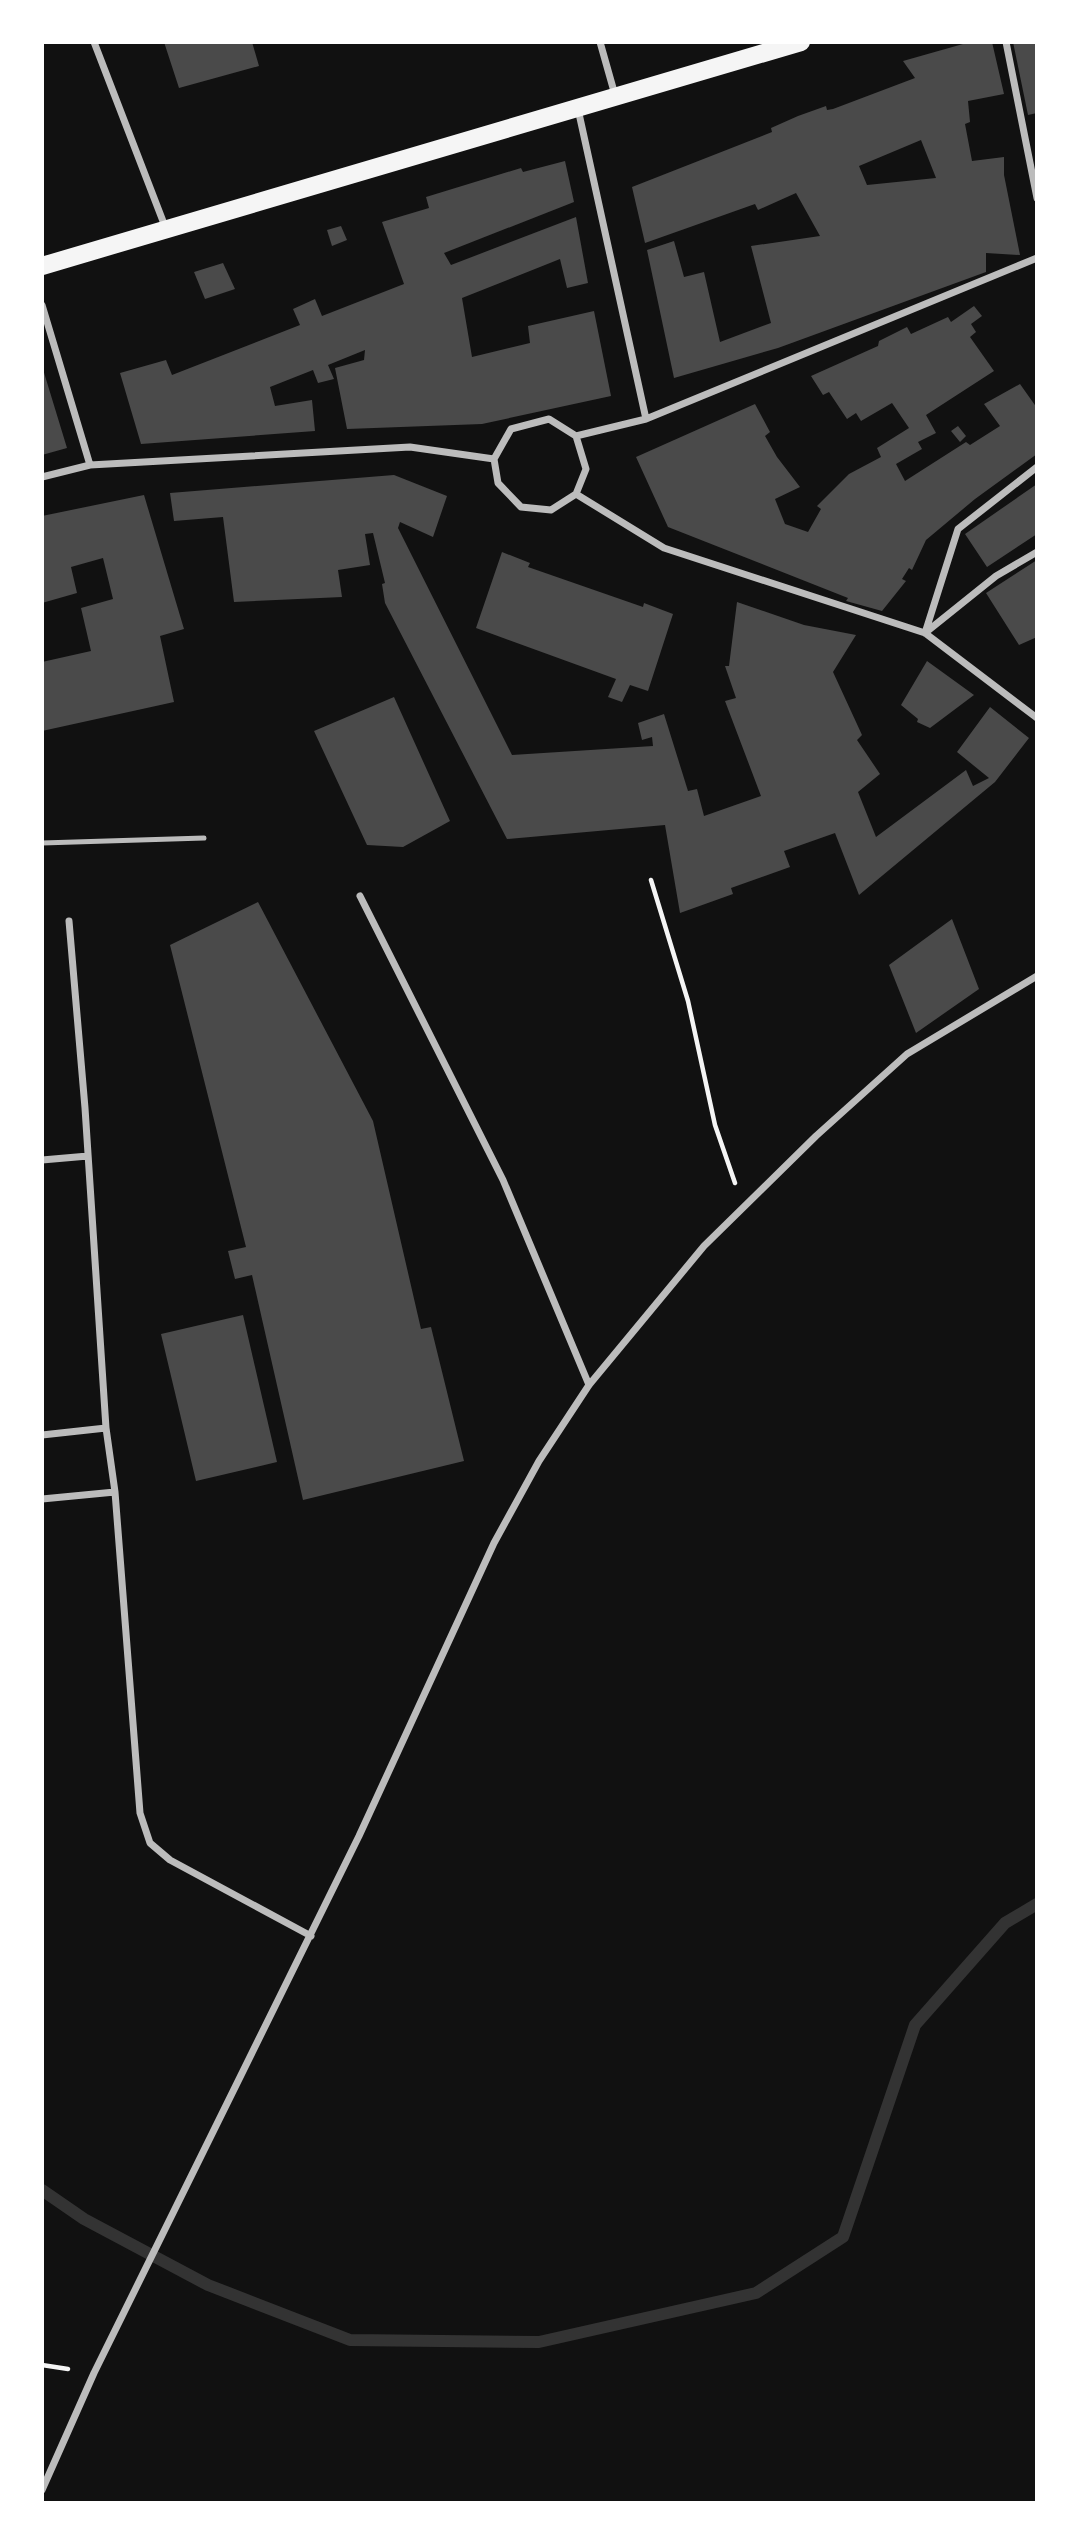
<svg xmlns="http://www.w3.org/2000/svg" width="1079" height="2545" font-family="Barlow,sans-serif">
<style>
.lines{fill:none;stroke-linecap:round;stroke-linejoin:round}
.stream{stroke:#333;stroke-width:12}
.building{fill:#4a4a4a;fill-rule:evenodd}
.path{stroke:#f5f5f5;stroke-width:4.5}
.service{stroke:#bcbcbc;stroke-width:5}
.minor{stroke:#bcbcbc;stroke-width:7}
.primary{stroke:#f5f5f5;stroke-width:18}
</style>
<rect width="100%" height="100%" fill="#111"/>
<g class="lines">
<path class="stream" d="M42,2190l42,29 124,66 142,55 189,2 217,-49 87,-56 72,-212 90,-102 32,-19"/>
</g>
<path class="building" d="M164,42h88l7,24 -80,22z
M970,42h22l12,52 -36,7 2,21 -5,2 7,37 32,-4v18l16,80 -34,-2v19l-208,76 -104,30 -27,-128 27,-9 10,36 20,-5 16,70 51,-19 -20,-77 69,-10 -24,-43 -38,17 -3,-6 -110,39 -13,-56 140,-55 -1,-4 27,-12 28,-10 1,4 6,-1 82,-31 -12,-17zM921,140l15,38 -69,7 -8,-19z
M1013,42h24v71l-9,2z
M565,161l9,41 -130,51 7,12 125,-48 12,66 -21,5 -7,-29 -98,39 10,59 58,-14 -2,-17 66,-15 17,85 -129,28 -135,5 -12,-61 29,-8 1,-10 -37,15 6,14 -16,4 -5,-13 -43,17 5,19 37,-6 3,31 -174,13 -21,-71 46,-13 6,15 128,-50 -7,-16 22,-10 7,17 82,-32 -22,-62 47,-14 -3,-11 95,-29 2,4z
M341,226l6,14 -15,6 -5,-16z
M223,263l12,26 -30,10 -11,-27z
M974,306l8,10 -11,8 5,8 -6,5 24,34 -68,44 10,18 -18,9 4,7 -26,15 9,17 61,-39 4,3 30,-19 -16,-22 36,-20 17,24v46l-62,45 -49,41 -14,30 -3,-2 -7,11 4,2 -24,30 -36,-10 2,-3 -180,-71 -32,-70 119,-53 15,28 -5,4 12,21 23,30 -25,12 10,25 23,8 13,-23 -4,-3 32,-32 32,-17 -4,-9 32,-20 -17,-25 -31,18 -5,-8 -9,6 -18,-27 -6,3 -12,-19 67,-30 1,-5 28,-14 4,7 37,-17 3,5z
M42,366l25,82 -25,7z
M958,426l8,10 -6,6 -9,-11z
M394,475l53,21 -14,41 -33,-15 -2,6 114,227 141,-9 -1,-9 -10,3 -4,-17 26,-9 24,77 9,-2 7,27 57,-20 -36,-95 11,-3 -11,-32h4l8,-64 67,23 52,10 -23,37 29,63 -5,5 23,34 -22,18 18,45 90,-67 7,16 16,-8 -32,-26 33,-45 39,31 -34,44 -136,113 -24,-62 -51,18 6,16 -59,21 2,6 -53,19 -15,-88 -158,14 -122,-236 -3,-19 3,-1 -12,-50 -8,1 5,31 -32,5 4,27 -108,5 -11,-85 -49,4 -4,-28z
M1037,484v50l-50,33 -22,-33z
M144,495l40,134 -24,7 14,66 -132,29v-69l49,-11 -10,-43 32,-9 -10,-41 -32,9 6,26 -35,10v-87z
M502,552l28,11 -2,4 115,40 1,-4 29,11 -25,77 -18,-6 -8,17 -14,-5 8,-18 -140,-51z
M1037,560v77l-18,8 -33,-52z
M927,661l47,34 -44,33 -13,-6 1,-3 -17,-14z
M394,697l56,124 -47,26 -36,-2 -53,-114z
M258,902l115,219 48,208 10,-2 33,134 -161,39 -51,-225 -17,4 -7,-28 18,-4 -76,-302z
M952,919l27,70 -63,44 -27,-68z
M243,1315l34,147 -81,19 -35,-147z"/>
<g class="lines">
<path class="path" d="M651,880l37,121 27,124 20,58
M42,2365l26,4"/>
<path class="service" d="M42,843l162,-5"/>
<path class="minor" d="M94,42l72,187
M600,42l15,53
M1006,42l31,156
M578,109l68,310
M42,305l48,160
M549,419l27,17 10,33 -10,25 -25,16 -30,-3 -23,-24 -4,-24 17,-30z
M576,436l70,-17 391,-161
M42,477l48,-12 320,-18 84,12
M576,494l88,54 261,85 112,85
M925,633l33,-104 79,-62
M925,633l71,-57 41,-24
M360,896l143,284 86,205
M69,921l16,187 21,320 9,64 25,321 10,30 20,17 141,76
M42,1160l46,-4
M42,1435l64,-7
M42,1499l73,-7
M42,2490l52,-117 265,-537 135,-293 45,-82 50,-76 115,-139 112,-110 91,-82 130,-78"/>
<path class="primary" d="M42,266l759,-224"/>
</g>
<rect width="1079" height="2545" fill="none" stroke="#ffffff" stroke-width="88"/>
</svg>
